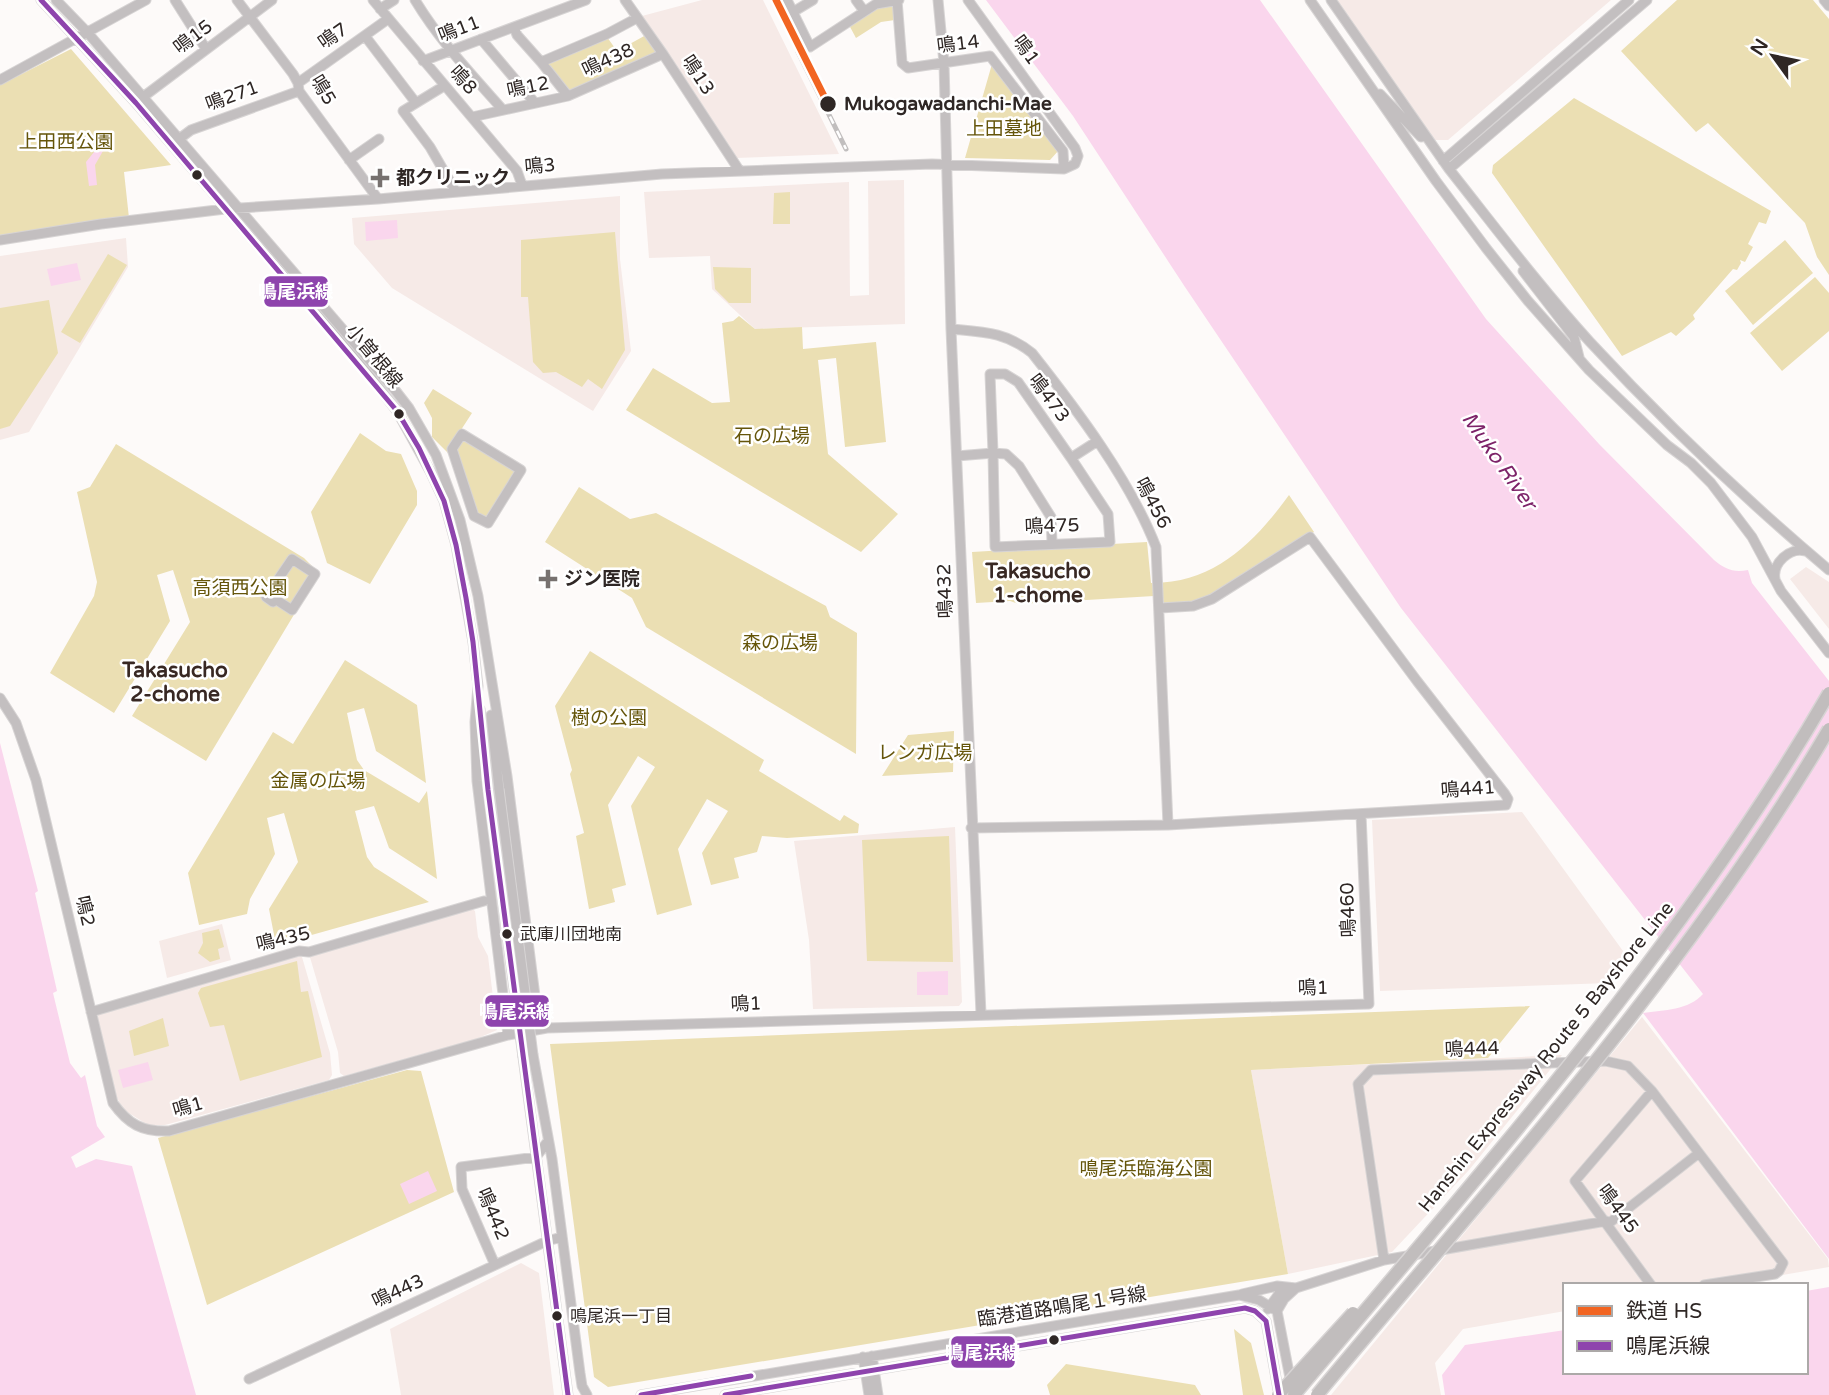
<svg xmlns="http://www.w3.org/2000/svg" width="1829" height="1395" font-family="'Varela Round','Noto Sans JP',sans-serif">
<style>
.built{fill:#f6eae7}
.green{fill:#ebdfb3}
.water{fill:#fad6ed}
.lines{fill:none;stroke-linecap:round;stroke-linejoin:round}
.minor-casing{stroke:#d7d4d4;stroke-width:11}
.minor{stroke:#c3bfc0;stroke-width:9}
.rail-casing{stroke:#c1bebe;stroke-width:5}
.rail{stroke:#fff;stroke-width:2.5;stroke-dasharray:8;stroke-linecap:butt}
.minor-bridge-casing{stroke:#d7d4d4;stroke-width:11;stroke-linecap:butt}
.highway-bridge-casing{stroke:#d7d4d4;stroke-width:15;stroke-linecap:butt}
.minor-bridge{stroke:#c3bfc0;stroke-width:9}
.highway-bridge{stroke:#c1bdbd;stroke-width:12}
.bus-1-casing{stroke:#fff;stroke-width:10}
.bus-1{stroke:#8e44ad;stroke-width:5}
.rail-1-casing{stroke:#fff;stroke-width:12}
.rail-1{stroke:#f26522;stroke-width:7}
.stop-dot{fill:#2f2725;stroke:#fff;stroke-width:2.5}
.poi-dot{fill:#77716f;stroke:#fff;stroke-width:2.5}
.labels{text-anchor:middle;dominant-baseline:central;stroke-width:5;stroke-linejoin:round;paint-order:stroke}
.bus-label{font-size:17px;fill:#2f2725;stroke:#fff;text-anchor:start}
.street-label{font-size:19px;fill:#2f2725;stroke:#fff}
.stop-label{font-size:19px;font-weight:bold;fill:#2f2725;stroke:#fff;text-anchor:start}
.park-label{font-size:19px;fill:#65550a;stroke:#fff}
.poi-label{font-size:19px;font-weight:bold;fill:#2f2725;stroke:#fff;text-anchor:start}
.water-label{font-size:21px;font-style:italic;fill:#7d2369;stroke:#fff}
.neighbourhood-label{font-size:21px;font-weight:bold;fill:#382823;stroke:#fff}
.line-badge{stroke:#fff;stroke-width:2.5}
.badge-label{font-size:19px;text-anchor:middle;font-weight:bold;fill:#fff}
</style>
<rect width="100%" height="100%" fill="#fdfaf9"/>
<path class="built" d="M702,0h61l76,154 -103,4 -94,-142z
M1337,0h274l-163,140h-14z
M904,180l1,144 -150,5 -43,-40 -2,-33 -61,2 -5,-66 205,-10 1,114 19,-1 -1,-114z
M620,196v63l11,92 -38,60 -201,-123 -38,-44 -2,-26z
M126,238l2,29 -99,165 -29,8v-184z
M1806,567l23,15v47l-39,-50z
M1522,812l101,139 -6,20 -8,12 -229,8 -8,-171z
M955,827l7,175 -3,4 -146,3 -4,-69 -15,-99z
M471,908l4,3 3,26 10,19 9,74 -21,9 -132,37 -4,-3 -2,-21 -29,-98z
M222,924l9,36 -64,18 -8,-37z
M297,954l5,3 28,96 2,22 -3,5 -164,45h-17l-24,-15 -7,-12 -21,-82 2,-4z
M1642,1017l186,242 1,8 -104,18h-160v26l-102,18 -28,34 6,32h-110z
M1562,1055l-93,115 -77,82 -104,22 -37,-204z
M521,1263l18,10 15,122h-153l-11,-66z"/>
<path class="green" d="M1677,0h136l16,19v256l-12,-18 -12,-34 -97,-100 -12,9 -75,-81z
M894,4l1,16 -14,2 -25,16 -7,-13 29,-19z
M646,35l13,18 -90,41 -24,-32 62,-25 10,14z
M71,49l100,116 -47,7 5,46 -129,19v-152z
M992,64l67,86 -9,10 -85,-2z
M1574,98l197,113 -5,13 -7,-2 -11,22 5,3 -8,15 -5,-2 1,3 -4,7 -4,-1 -40,46 2,4 -19,17 -5,-4 -49,24 -130,-183 1,-8z
M790,192v32h-17l1,-31z
M615,232l10,118 -23,39 -14,-10 -6,8 -26,-15 -13,1 -10,-11 -5,-65h-7v-57z
M1785,240l28,33 -60,52 -28,-34z
M108,254l19,11 -47,78 -19,-11z
M713,267l38,1v35h-22l-14,-14z
M1815,277l14,16v38l-47,40 -32,-38z
M49,300l9,53 -48,73 -10,3v-121z
M739,316l16,13 47,-2 1,22 73,-7 10,100 -41,5 -9,-89 -18,2 10,94 70,60 -37,38 -235,-142 27,-42 59,35 18,-1 -8,-79 11,-2z
M433,389l39,24 -13,20 61,37 -35,55 -13,-9 -23,-62 -17,-17v-19l-8,-15z
M360,433l26,18 15,3 16,37v14l-47,79 -43,-21 -16,-51z
M116,444l188,114 15,15 -113,188 -74,-45 58,-94 -17,-52 -16,5 13,46 -56,92 -64,-40 44,-77 3,-14 -20,-90 13,-5z
M579,487l51,32 26,-6 170,93 4,11 27,16 -1,121 -210,-127 -14,-29 -87,-56z
M1289,495l25,37 -105,66 -17,5 -37,2 -1,-9 -135,8 -9,-3 -34,2 -4,-51 175,-10 4,41c63,1 104,-41 138,-88z
M590,651l174,109 -5,11 81,50 4,-6 15,9 -1,9 -71,5 -25,-2 -5,16 -23,6 5,20 -28,7 -9,-32 26,-42 -21,-12 -29,50 14,56 -35,10 -26,-109 24,-39 -17,-11 -30,49 18,80 -14,4 3,13 -26,7 -13,-73 8,-3 -14,-59 2,-4 -17,-64z
M345,660l72,45 9,78 -50,-32 -12,-43 -17,5 10,47 7,10 55,33 8,-12 10,88 -48,-31 -15,-42 -19,5 12,46 7,10 55,35 -153,43 -7,-36 29,-47 -14,-49 -17,5 8,36 -25,45 -3,15 -48,11 -11,-52 85,-141 20,12z
M954,731l-1,41 -71,4 26,-41z
M949,836l4,126 -86,-1 -5,-121z
M219,929l5,18 -6,2 2,10 -10,3 -12,-9 5,-10 -1,-10z
M297,961l4,31 7,-1 14,66 -82,24 -16,-56 -14,2 -12,-34 3,-5z
M1530,1006l-42,52 -237,12 37,204 -680,113 -14,-10 -44,-333z
M163,1018l6,28 -35,10 -5,-25z
M407,1070l14,1 33,121 -247,113 -49,-167z
M1234,1329l17,14 13,52h-21z
M1066,1364l129,21 6,10h-151l-3,-10z"/>
<path class="water" d="M986,0h274l226,319 113,125 115,116c11,9 19,13 34,10l4,13 77,98v578l-186,-246c21,-3 46,-3 60,-19l-302,-386 -216,-321 -112,-171z
M103,151l-8,14 2,20 -8,1 -3,-24 8,-10z
M397,220l1,18 -32,3 -1,-19z
M77,263l4,17 -30,6 -4,-17z
M0,743l38,148 -3,2 22,98 -4,2 17,70 11,15 4,-3 12,51 8,11 -34,20 5,11 20,-9 36,7 64,229h-196z
M948,971v24h-31v-23z
M148,1062l5,18 -30,8 -5,-18z
M428,1171l9,20 -28,13 -9,-20z
M1829,1287v108h-384l-3,-20 23,-30 100,-15v42h241v-81z"/>
<g class="lines">
<g class="minor-casing">
<path id="minor" d="M41,0l95,103 236,276 25,32 33,60 14,30 12,44 17,97 5,44 -3,36 2,59 31,254
M56,0l31,32 308,358 14,18 27,47 24,65 18,76 29,180 29,228 11,24
M175,0l31,49
M237,0l56,74 5,9 1,8 79,108
M373,0l144,171 5,14
M415,0c24,40 57,75 88,110
M625,0l38,54 76,116
M787,0l23,47 66,-43 23,-4
M856,0l8,11
M897,0l5,63 6,5 82,-12 73,95 1,18
M938,0l6,63 7,266 30,685
M1310,0l126,181 50,67 42,53 61,69 78,75 24,18 20,20 41,54 29,54 48,62
M1331,0l118,169 198,-169
M1824,0l5,6
M380,9l14,-9
M793,12l20,-12
M514,27l3,8 24,27
M365,36l51,67
M481,39l54,64
M423,61l163,-61
M0,80l146,-80
M298,83l90,-64
M444,86l-41,25 27,36 26,45
M1380,94l41,43
M568,96l95,-42
M139,100l133,-100
M472,117l96,-21 -27,-34 66,-28 30,-16
M179,139l12,-9 108,-39
M349,160l30,-21
M1443,161l186,-161
M1449,169c46,58 91,118 141,173 75,81 155,157 239,228
M0,240l101,-16 124,-15 153,-10 284,-25 270,-10 132,5 11,-5 3,-8 -3,-8 -107,-148
M1523,271l51,66 5,20
M951,329c33,3 55,3 81,24 45,57 98,127 124,194l12,278
M462,434l59,36 -33,53 -14,-7 -22,-67z
M957,456l36,-3 -3,-79h15l13,8 53,76 25,-16
M1052,543l-1,-26 -32,-51 -13,-12 -13,-1 2,94 115,-5 -2,-28 -37,-56
M292,559l23,15 -23,36 -17,-11 -2,3 -7,-5z
M1775,579c-3,-16 15,-32 30,-28
M0,698l16,25 20,57 77,323c15,21 29,29 56,28l339,-96 39,-7 822,-24 -8,-190
M480,709l8,81
M491,715l8,74
M971,828l197,-3 338,-20 2,-6 -3,-5 -88,-113 -107,-144 -98,62 -19,7 -33,2
M91,1012l208,-61 10,1 175,-51
M533,1055l19,104 28,214 2,13 5,9
M523,1057l45,338
M1699,1153l84,110 -4,8 -4,3 -71,11
M1384,1260l-26,-176 13,-14 234,-9 23,5 24,25 47,62 -91,71
M495,1265l-33,-76 -1,-22 75,-10 12,-16
M1651,1285l-76,-104 77,-90
M1242,1294l35,-8 19,2 88,-28 222,-39
M1268,1309l16,-22
M1277,1311l7,-12 12,-11
M872,1356l6,39
M863,1357l6,38
M249,1379l298,-138 15,-4
M641,1395l598,-100 20,5 18,11 14,72
M725,1395l520,-87 10,3 11,10 13,74"/>
</g>
<use href="#minor" class="minor"/>
<g class="rail-casing">
<path id="rail" d="M791,29l7,23 48,97"/>
</g>
<use href="#rail" class="rail"/>
<g class="minor-bridge-casing">
<path id="minor-bridge" d="M499,789l34,266
M488,790l35,267"/>
</g>
<g class="highway-bridge-casing">
<path id="highway-bridge" d="M1278,1395l75,-82
M1294,1395c189,-226 387,-446 535,-702
M1317,1395c179,-215 370,-424 512,-666"/>
</g>
<use href="#minor-bridge" class="minor-bridge"/>
<use href="#highway-bridge" class="highway-bridge"/>
<g class="bus-1-casing">
<path id="bus-1" d="M41,0l95,103 261,308 22,37 25,53 12,44 10,53 7,44 15,148 80,605
M641,1395l110,-19
M725,1395l520,-87 10,3 11,10 13,74"/>
</g>
<use href="#bus-1" class="bus-1"/>
<g class="rail-1-casing">
<path id="rail-1" d="M776,0l52,104"/>
</g>
<use href="#rail-1" class="rail-1"/>
</g>
<g class="stop-dot">
<circle cx="828" cy="104" r="9"/>
<circle cx="197" cy="175" r="6"/>
<circle cx="399" cy="414" r="6"/>
<circle cx="507" cy="934" r="6"/>
<circle cx="557" cy="1316" r="6"/>
<circle cx="1054" cy="1340" r="6"/>
</g>
<g class="poi-dot">
<path d="M376.5 167.5h7v7h7v7h-7v7h-7v-7h-7v-7h7z"/>
<path d="M544.5 568.5h7v7h7v7h-7v7h-7v-7h-7v-7h7z"/>
</g>
<g class="labels">
<g class="bus-label">
<text x="520" y="934">武庫川団地南</text>
<text x="570" y="1316">鳴尾浜一丁目</text>
</g>
<g class="street-label">
<text transform="translate(459 29) rotate(-21)">鳴11</text>
<text transform="translate(333 36) rotate(-35)">鳴7</text>
<text transform="translate(193 37) rotate(-37)">鳴15</text>
<text transform="translate(958 44) rotate(-7)">鳴14</text>
<text transform="translate(1026 50) rotate(54)">鳴1</text>
<text transform="translate(608 60) rotate(-25)">鳴438</text>
<text transform="translate(698 75) rotate(57)">鳴13</text>
<text transform="translate(463 80) rotate(48)">鳴8</text>
<text transform="translate(528 87) rotate(-12)">鳴12</text>
<text transform="translate(323 90) rotate(59)">鳴5</text>
<text transform="translate(232 96) rotate(-20)">鳴271</text>
<text transform="translate(540 166) rotate(-5)">鳴3</text>
<text transform="translate(374 356) rotate(50)">小曽根線</text>
<text transform="translate(1049 398) rotate(53)">鳴473</text>
<text transform="translate(1153 503) rotate(62)">鳴456</text>
<text transform="translate(1052 526) rotate(-2)">鳴475</text>
<text transform="translate(945 591) rotate(-92)">鳴432</text>
<text transform="translate(1468 789) rotate(-4)">鳴441</text>
<text transform="translate(1348 910) rotate(-92)">鳴460</text>
<text transform="translate(85 911) rotate(77)">鳴2</text>
<text transform="translate(283 939) rotate(-13)">鳴435</text>
<text transform="translate(1313 988) rotate(-1)">鳴1</text>
<text transform="translate(746 1004) rotate(-2)">鳴1</text>
<text transform="translate(1472 1049) rotate(-2)">鳴444</text>
<text transform="translate(1546 1057) rotate(-51)">Hanshin Expressway Route 5 Bayshore Line</text>
<text transform="translate(188 1107) rotate(-16)">鳴1</text>
<text transform="translate(1618 1209) rotate(54)">鳴445</text>
<text transform="translate(493 1214) rotate(67)">鳴442</text>
<text transform="translate(398 1291) rotate(-25)">鳴443</text>
<text transform="translate(1062 1307) rotate(-9)">臨港道路鳴尾１号線</text>
</g>
<g class="stop-label">
<text x="844" y="104">Mukogawadanchi-Mae</text>
</g>
<g class="park-label">
<text x="1004" y="129">上田墓地</text>
<text x="66" y="142">上田西公園</text>
<text x="772" y="436">石の広場</text>
<text x="240" y="588">高須西公園</text>
<text x="780" y="643">森の広場</text>
<text x="609" y="718">樹の公園</text>
<text x="925" y="753">レンガ広場</text>
<text x="318" y="781">金属の広場</text>
<text x="1146" y="1169">鳴尾浜臨海公園</text>
</g>
<g class="poi-label">
<text x="396" y="178">都クリニック</text>
<text x="564" y="579">ジン医院</text>
</g>
<g class="water-label">
<text transform="translate(1499 461) rotate(55)">Muko River</text>
</g>
<g class="neighbourhood-label">
<text x="1038" y="571">Takasucho<tspan x="1038" dy="24">1-chome</tspan></text>
<text x="175" y="670">Takasucho<tspan x="175" dy="24">2-chome</tspan></text>
</g>
</g>
<g class="line-badge">
<rect x="263" y="275" width="66" height="33" rx="7" fill="#8e44ad"/>
<rect x="484" y="994" width="66" height="34" rx="7" fill="#8e44ad"/>
<rect x="950" y="1335" width="66" height="34" rx="7" fill="#8e44ad"/>
</g>
<g class="badge-label">
<text x="296" y="298">鳴尾浜線</text>
<text x="517" y="1018">鳴尾浜線</text>
<text x="983" y="1359">鳴尾浜線</text>
</g>
<rect x="1563" y="1283" width="245" height="91" fill="#ffffff" stroke="#aca9a8" stroke-width="2"/>
<rect x="1577" y="1306" width="35" height="10" fill="#f26522" stroke="#aca9a8" stroke-width="2"/>
<text x="1626" y="1318" font-size="21" fill="#2f2725">鉄道 HS</text>
<rect x="1577" y="1341" width="35" height="10" fill="#8e44ad" stroke="#aca9a8" stroke-width="2"/>
<text x="1626" y="1353" font-size="21" fill="#2f2725">鳴尾浜線</text>
<g transform="translate(1773 56) rotate(303)" stroke="#ffffff" stroke-width="5" paint-order="stroke">
<path d="M0-5L12 26L0 18L-12 26Z" fill="#2f2725"/>
<text y="-10" font-size="19" font-weight="bold" text-anchor="middle" fill="#2f2725">N</text>
</g>
</svg>
